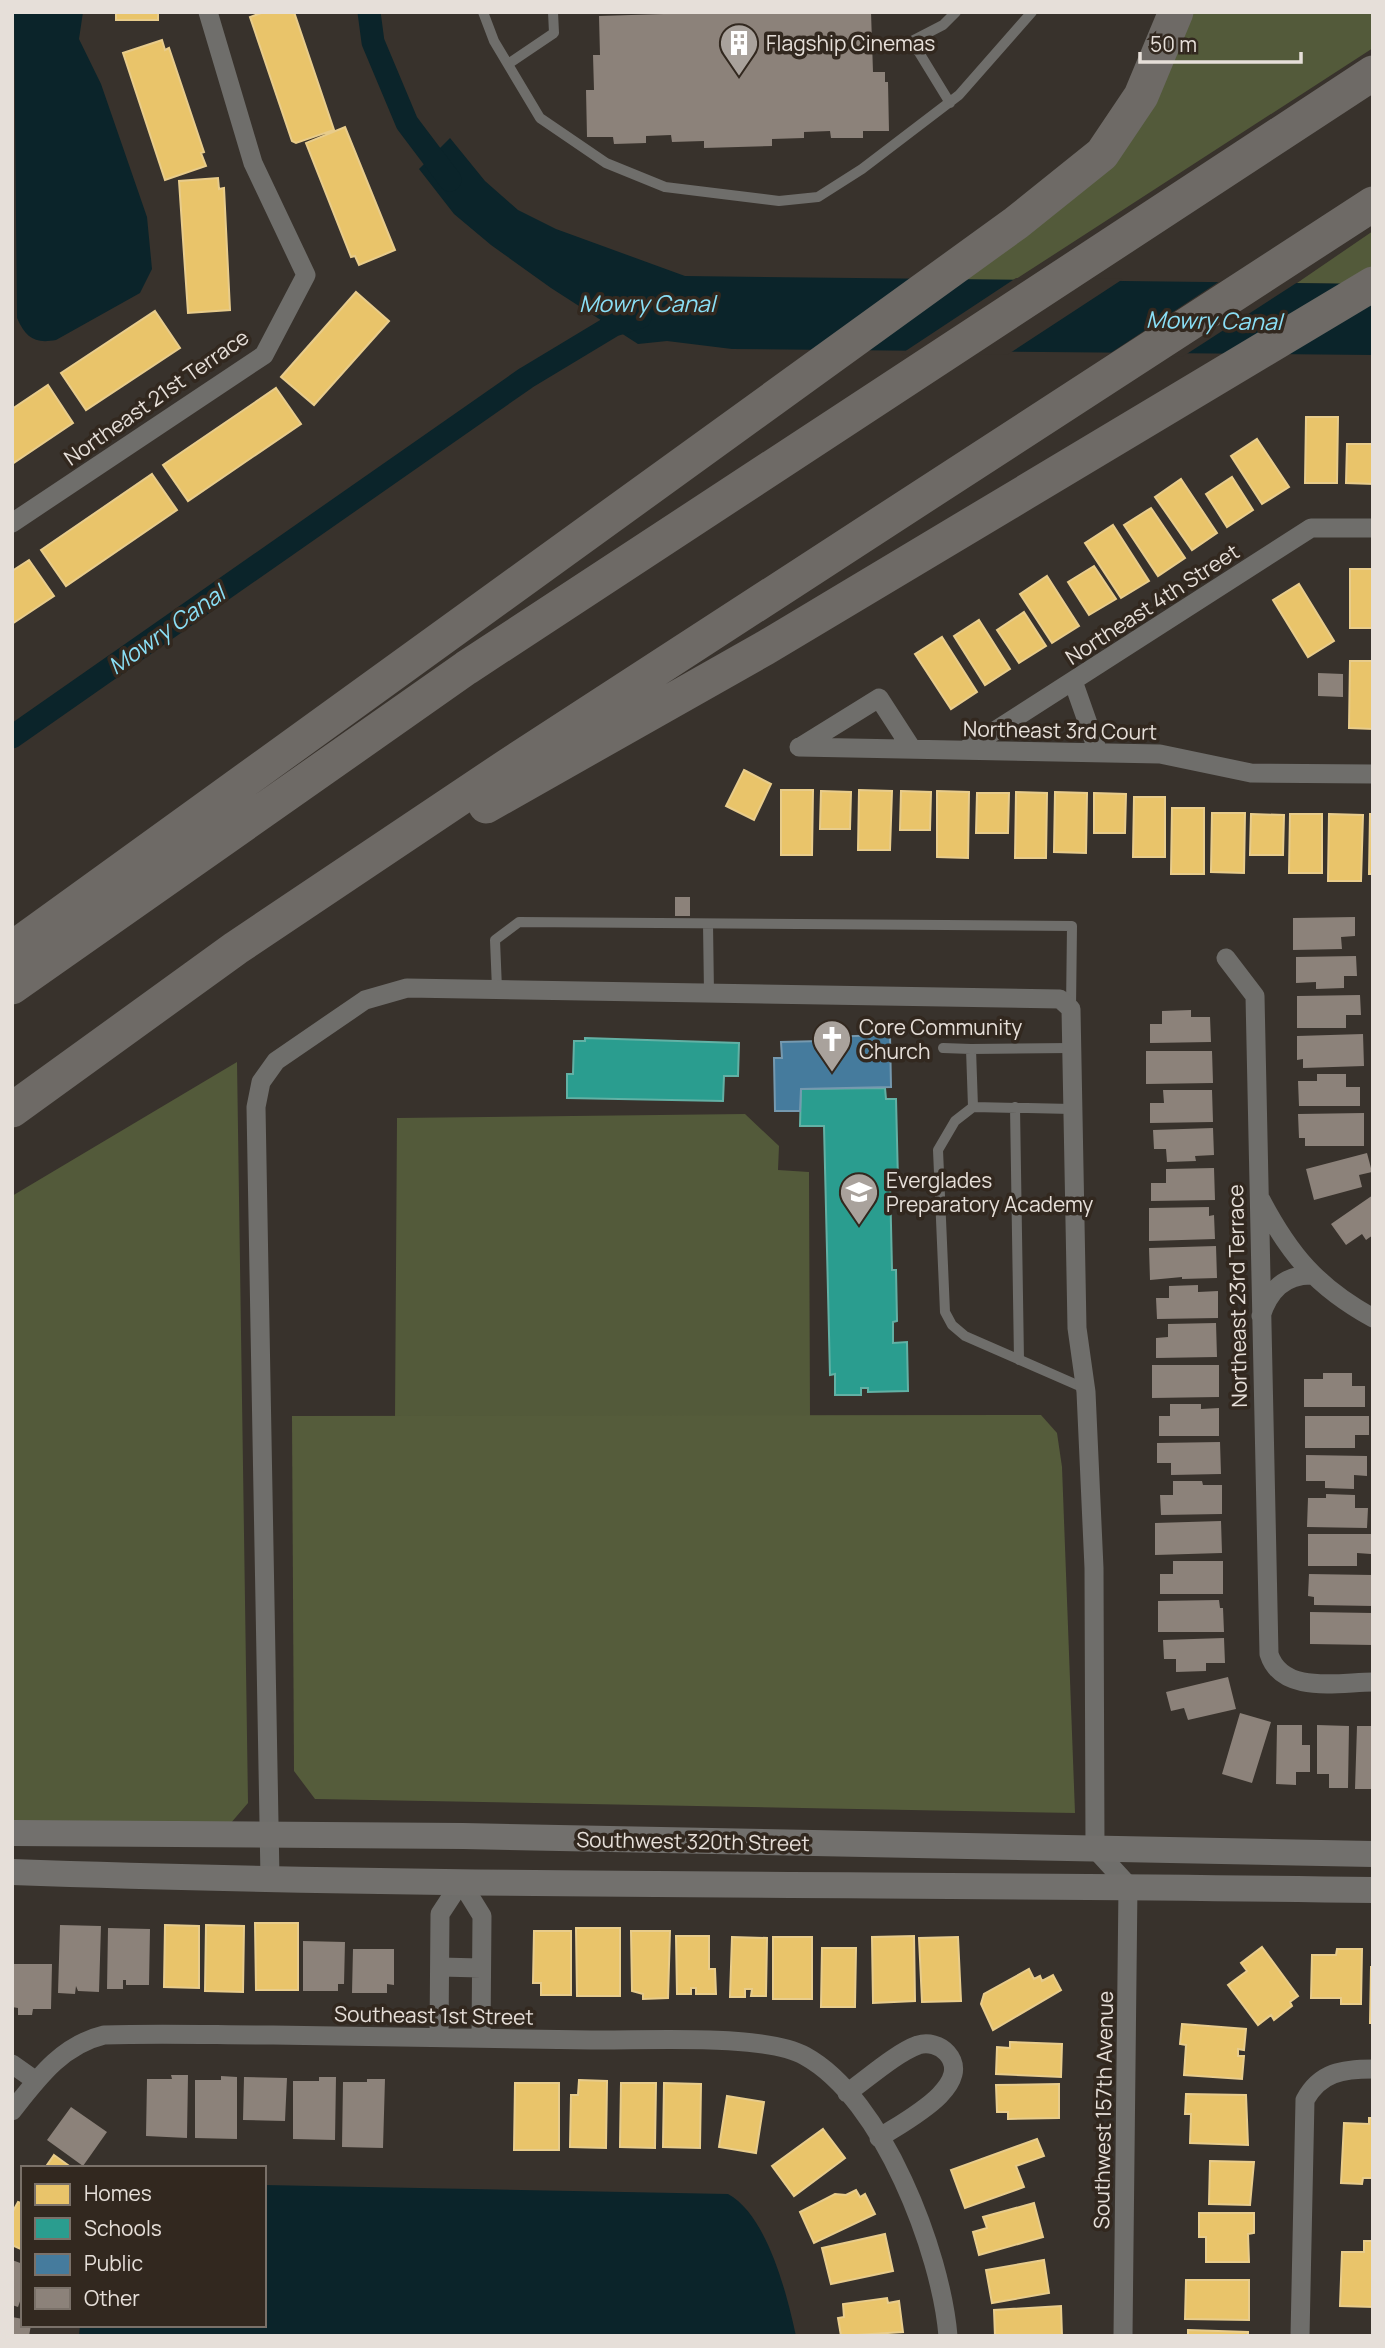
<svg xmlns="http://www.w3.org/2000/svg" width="1385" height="2348" font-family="Manrope,sans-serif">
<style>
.green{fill:#535a3a}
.forest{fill:#555c3b}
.water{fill:#0b242a}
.pier{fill:#38322c}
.homes{fill:#e9c46a;stroke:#e8cc8b;stroke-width:2}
.schools{fill:#2a9d8f;stroke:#62b1a5;stroke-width:2}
.public{fill:#457b9d;stroke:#7599af;stroke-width:2}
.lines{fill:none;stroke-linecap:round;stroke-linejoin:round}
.canal{stroke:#0b242a;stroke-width:23}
.building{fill:#8c827a}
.lane{stroke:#6f6e6b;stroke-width:10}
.street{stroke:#6f6e6b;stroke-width:19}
.secondary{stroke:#72706d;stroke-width:26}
.highway{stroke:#6e6a66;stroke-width:35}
.labels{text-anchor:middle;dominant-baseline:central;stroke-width:7;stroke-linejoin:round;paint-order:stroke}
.poi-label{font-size:21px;fill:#e6dfd9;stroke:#32281f;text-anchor:start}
.street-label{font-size:21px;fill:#e6dfd9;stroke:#32281f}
.water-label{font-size:23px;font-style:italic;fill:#8adff6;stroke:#32281f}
</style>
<rect width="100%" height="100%" fill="#38322c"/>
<path class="green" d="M1186,12h187v36l-360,233h-52l140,-105z
M1373,231v37l-24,16 -52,-1z
M237,1062l11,741 -18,21 -218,-3v-625z
M745,1114l34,32 -1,24 31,2 1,244 -415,2 2,-300z"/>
<path class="forest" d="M1041,1415l16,18 5,34 13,346 -760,-14 -21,-28 -2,-355z"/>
<path class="water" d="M14,12h69l-4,27 22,45 46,133 5,52 -12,24 -84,47c-21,4 -30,-2 -39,-22z
M450,138l35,43 33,29 38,19 129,47 688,8v71l-641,-6 -65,-8 -29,3 -87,-56 -60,-43 -37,-31 -35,-45z
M264,2185l464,9c39,21 59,100 68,142h-717l1,-11h184z"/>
<path class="pier" d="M1016,278l107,1 -116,76 -106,-1z
M1223,279l78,1 -119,77 -76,-1z"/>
<path class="homes" d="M116,12h42v8h-42z
M264,12h30l40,118 -38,13 -4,-2 -42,-124z
M162,40l3,10 4,-2 35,104 -3,1 5,13 -41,14 -42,-127z
M345,127l50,123 -36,15 -4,-9 -4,1 -45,-114z
M218,178l1,11 5,-1 6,122 -42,3 -9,-132z
M356,292l33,29 -75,84 -33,-28z
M155,311l25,37 -94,62 -25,-37z
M48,385l25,38 -61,41v-55z
M276,388l25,36 -113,77 -25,-36z
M1306,417h32l-1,66h-32z
M1257,439l32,48 -27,17 -31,-48z
M1347,444h26v40l-27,-1z
M152,474l25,36 -111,76 -25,-36z
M1232,477l21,33 -26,17 -21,-33z
M1181,479l36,54 -25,17 -37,-53z
M1151,508l34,50 -27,18 -34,-51z
M1113,525l36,56 -28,17 -36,-55z
M29,560l25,36 -42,28v-53z
M1094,566l22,33 -27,16 -21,-33z
M1350,569h23v59h-23z
M1047,576l32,50 -27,17 -32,-49z
M1299,584l35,57 -26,16 -35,-57z
M1024,612l22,34 -27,17 -22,-33z
M979,620l31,49 -25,16 -31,-49z
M942,637l35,55 -26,17 -36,-55z
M1350,661h23v68l-24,-1z
M744,770l27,14 -17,36 -28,-14z
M781,790h32l-1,65h-31z
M859,790l33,1 -2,59h-32z
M821,791l30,1 -1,37h-30z
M901,791l30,1 -1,38h-30z
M937,791l32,1 -1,66 -31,-1z
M1016,792l31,1 -1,65h-31z
M1055,792l32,1 -1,60 -32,-1z
M977,793h32l-1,40h-32z
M1094,793l32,1 -1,39h-31z
M1134,797h31v60h-32z
M1172,808h32v66h-33z
M1212,813h33l-1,60 -33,-1z
M1251,814l33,1 -1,40h-33z
M1290,814h32v59h-33z
M1329,814l34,1 -2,66h-33z
M1370,814h3v60h-4z
M255,1923h43v67h-42z
M165,1925l34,1v62l-35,-1z
M206,1925l38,1 -1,66 -38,-1z
M576,1928h44v68h-43z
M534,1931h37v64h-30v-12h-8z
M631,1931h39l-2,67 -25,1v-5l-11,-3z
M676,1936h33v33h6l1,25h-20v-6h-5v6h-14z
M914,1936l1,65 -42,2 -1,-66z
M732,1937l35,1 -1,58h-15l1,-7h-7v8h-15z
M773,1937h39v62h-39z
M958,1937l3,64 -39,1 -3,-64z
M1262,1947l36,49 -8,6 2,4 -18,14 -3,-5 -13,10 -30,-40 19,-14 -6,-8z
M822,1948h34l-1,59h-34z
M1337,1949h25l-1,55h-20v-6h-30l1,-43h24z
M1371,1967h2v56h-3z
M1029,1969l5,10 6,-3 2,5 11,-6 8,15 -68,40 -12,-26 3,-10z
M1182,2024l64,5 -2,21 -6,-1v7h6l-2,23 -58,-4 2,-30 -6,-1z
M1010,2042l52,2 -1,33 -65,-3 1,-27 13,1z
M579,2080l28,1 -1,67 -36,-1 1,-52h7z
M515,2083h44v67h-45z
M621,2083h35l-1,65 -35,-1z
M664,2083l37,1 -1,64 -37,-1z
M1059,2084v34l-51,1v-7h-11l-1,-27z
M1186,2094l60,1 2,50 -58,-2 1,-29h-6z
M727,2096l37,6 -8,51 -37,-6z
M1369,2118h4v60h-10l-1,6 -21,-1 3,-60 25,1z
M823,2129l22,29 -51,38 -22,-30z
M1037,2139l7,17 -28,10 8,21 -59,21 -14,-38z
M54,2155l18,13h-27z
M1210,2161l44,1 -4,43 -41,-1z
M856,2190l4,7 5,-3 10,20 -61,29 -14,-31 35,-18 11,1z
M18,2202l5,2v46l-11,-5v-32z
M1034,2203l9,34 -64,18 -6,-23 14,-4 -4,-11z
M1199,2213h55v20l-6,1 1,28h-43v-25h-7z
M885,2234l8,37 -62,13 -9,-36z
M1364,2241h9v66l-33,-1 2,-54h22z
M1044,2260l5,33 -57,10 -6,-33z
M1186,2280h63v40l-64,-1z
M887,2298l1,5 11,-2 4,31 -62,4 -3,-18 6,-1 -1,-13z
M1061,2306l1,30h-67l-1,-26z
M1188,2330l60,2v4h-60z"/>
<path class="schools" d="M585,1038l154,5 -1,33h-14l-1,25 -156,-3v-24h6l1,-33h11z
M885,1088l1,11h10l2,82h-8l2,89h4l1,51 -4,1v21l14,-1 1,49 -40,1v-4h-7v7h-26v-21l-5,1 -6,-249h-24l1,-37z"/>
<path class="public" d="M890,1035l1,52 -90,2 -1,22h-25l-1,-53h8l-1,-16 40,-1v-4z"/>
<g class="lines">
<path class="canal" d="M369,12l4,30 34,81 43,57
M12,737l514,-359 88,-53 26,-8"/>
</g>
<path class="building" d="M728,12h143l2,60h12v10h3l1,49h-26v7h-32l-1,-7 -26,1v6l-32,1v7l-68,2v-7l-32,1 -1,-7 -25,1v7l-32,1 -1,-7h-26l-1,-47h8l-1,-35h7l-1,-39z
M1318,673l25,1v23l-25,-1z
M675,897h15v19h-15z
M1355,917v19l-14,1 1,12 -49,1v-32z
M1356,956l1,20h-13v12l-28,1v-7l-20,1v-26z
M1360,995l1,20h-15v13h-49v-32z
M1191,1010v7h19l1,25 -61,1v-19h12v-13z
M1363,1034l1,32 -61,2v-9l-6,1v-24z
M1146,1051h66l1,32 -67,1z
M1317,1074h29v13h14v19h-61l-1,-25h19z
M1163,1090h49l1,32 -63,1v-20h14z
M1364,1113v33h-59v-8h-6l-1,-24z
M1213,1128l1,27 -19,1 1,5 -29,1 -1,-13h-12l-1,-19z
M1367,1153l5,19 -13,3 3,12 -48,13 -8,-31z
M1214,1168l1,32 -64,1v-18h15v-14z
M1373,1195v40l-7,5 -4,-6 -16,11 -15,-21z
M1209,1207v9l5,-1 1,24 -66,2v-33z
M1216,1246l1,32 -35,1v-2l-32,3 -1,-32z
M1198,1285v7l20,-1v27l-61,1 -1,-21h13v-12z
M1216,1323l1,34 -61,1v-20l12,-1v-13z
M1152,1365h67v32l-67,1z
M1323,1373h29v13h13v21h-61v-28h19z
M1170,1404h31v5l18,-1v28h-60v-20h11z
M1305,1416h64v19h-14v13h-50z
M1220,1442l1,32 -50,1v-12h-14v-20z
M1306,1455l61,1v20l-13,-1v14l-29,-1v-7h-19z
M1173,1481h29l1,4h19v29l-61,1 -1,-20h13z
M1326,1494l29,1v13h13l-1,20 -60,-1 1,-29h18z
M1221,1521l1,32 -67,2v-32z
M1308,1534h63v20l-14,-1v13h-49z
M1173,1561h50v33h-63v-20h13z
M1309,1574l64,1v31l-59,-1v-8l-6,-1z
M1219,1600l1,8h3l1,24h-66v-31z
M1310,1612l63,1v32l-63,-1z
M1224,1638l1,25h-19v8l-30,1v-13h-12l-1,-19z
M1228,1677l8,32 -48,11 -4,-12 -13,3 -5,-19z
M1240,1713l31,9 -19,61 -30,-9z
M1277,1725h25v20h8v27h-14v13l-20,-1z
M1317,1725l32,1 -1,62h-19v-14h-12z
M1357,1726h16v63h-18z
M60,1925l41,1 -2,66 -21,-1 -2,-5 -1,8 -17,-1z
M108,1928l42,1 -1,56h-23v-5h-3v9h-16z
M303,1941l42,1 -1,42h-6v7h-35z
M353,1949h41v36l-7,-1v9h-35z
M12,1964h40l-1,45h-18l-1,6h-14v-7l-6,-1z
M171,2075h17l-1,63 -41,-2 1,-57h25z
M221,2076l16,1v62l-42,-1v-58h26z
M244,2077l43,1 -2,43 -42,-1z
M319,2077h17l-1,63 -42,-1v-58h26z
M367,2079h18l-2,69 -41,-1 1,-65h24z
M71,2107l36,25 -24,34 -36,-26z
M12,2260l11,4v29l-5,14 -6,-2z
M12,2317l11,2v6h8l-2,11h-17z"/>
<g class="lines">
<path class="lane" d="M483,12l11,29 46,77 66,45 59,24 114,14 39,-4 44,-28 97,-74 73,-83
M508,64l46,-31 -1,-21
M950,103l-38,-62 31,-16 13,-13
M708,924l1,69
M497,989l-2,-49 24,-18 553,4 -1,82
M943,1048l28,1
M1070,1048l-99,1 2,58 -18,14 -17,29 7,162 7,13 13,11 119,52
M973,1107l99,2
M1015,1107l4,253"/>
<path class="street" d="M12,523l252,-168 42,-80 -53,-112 -45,-151
M1073,681l25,71
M799,747l361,7 91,19 122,1
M800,747l79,-49 33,51
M965,750l346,-222h62
M1226,958l29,38 14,658c13,41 70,28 104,28
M1261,1200c29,55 56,87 112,118
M1261,1316c8,-25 23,-41 50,-41
M270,1878l-14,-771 5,-25 15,-21 89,-61 42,-12 653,11 11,10 6,319 9,64 8,176 1,281 33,36 -5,451
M440,1967l41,1
M439,2037l1,-123 21,-32 21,34 -1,121
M12,2064l24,17
M847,2093c20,-14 49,-40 71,-48 10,-3 22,0 29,8 29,33 -46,70 -68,85
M12,2111c26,-33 50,-66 92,-76 56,-2 113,0 169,0 106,1 212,3 318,5 51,1 174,-7 214,16 78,43 136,196 143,280
M1300,2336l5,-236c15,-28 38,-31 68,-31"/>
<path class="secondary" d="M12,1833l451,3 910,18
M12,1872c454,16 907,11 1361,18"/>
<path class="highway" d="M486,806l279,-158 608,-364
M12,949l1004,-726 86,-69 39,-58 35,-84
M12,987l454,-319 907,-595
M12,1110l224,-162 270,-181 867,-563"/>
</g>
<defs>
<g id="building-pin" transform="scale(2.0125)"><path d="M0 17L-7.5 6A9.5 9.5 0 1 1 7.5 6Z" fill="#a9a29c" stroke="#32281f"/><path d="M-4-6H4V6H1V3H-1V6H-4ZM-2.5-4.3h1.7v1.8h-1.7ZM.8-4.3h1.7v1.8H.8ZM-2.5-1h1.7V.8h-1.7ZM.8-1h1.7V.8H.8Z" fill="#fff"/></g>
<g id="church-pin" transform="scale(2.0125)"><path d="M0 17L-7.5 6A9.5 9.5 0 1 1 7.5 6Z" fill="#a9a29c" stroke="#32281f"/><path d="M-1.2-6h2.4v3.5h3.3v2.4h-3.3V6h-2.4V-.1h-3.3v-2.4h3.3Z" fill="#fff"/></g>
<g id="school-pin" transform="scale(2.0125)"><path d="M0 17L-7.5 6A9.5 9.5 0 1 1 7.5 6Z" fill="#a9a29c" stroke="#32281f"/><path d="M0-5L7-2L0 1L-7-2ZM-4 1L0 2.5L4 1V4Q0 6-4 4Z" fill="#fff"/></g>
</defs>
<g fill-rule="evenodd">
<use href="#building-pin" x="739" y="43"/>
<use href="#church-pin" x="832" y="1039"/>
<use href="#school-pin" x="859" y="1192"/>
</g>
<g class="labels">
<g class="poi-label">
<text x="766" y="43">Flagship Cinemas</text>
<text x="859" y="1027">Core Community<tspan x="859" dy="24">Church</tspan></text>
<text x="886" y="1180">Everglades<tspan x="886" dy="24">Preparatory Academy</tspan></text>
</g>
<g class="street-label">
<text transform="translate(156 397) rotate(-35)">Northeast 21st Terrace</text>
<text transform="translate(1152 604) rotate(-33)">Northeast 4th Street</text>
<text transform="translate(1060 730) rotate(1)">Northeast 3rd Court</text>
<text transform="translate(1237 1296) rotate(-91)">Northeast 23rd Terrace</text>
<text transform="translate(693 1841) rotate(1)">Southwest 320th Street</text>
<text transform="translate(434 2015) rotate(1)">Southeast 1st Street</text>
<text transform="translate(1103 2110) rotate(-89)">Southwest 157th Avenue</text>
</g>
<g class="water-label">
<text x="647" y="303">Mowry Canal</text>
<text transform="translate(1214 320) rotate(1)">Mowry Canal</text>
<text transform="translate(166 629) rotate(-35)">Mowry Canal</text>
</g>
</g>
<rect width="1385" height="2348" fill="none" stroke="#e6dfd9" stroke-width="28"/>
<rect x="21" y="2166" width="245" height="161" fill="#32281f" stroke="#7a7169" stroke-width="2"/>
<rect x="35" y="2184" width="35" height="21" fill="#e9c46a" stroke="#7a7169" stroke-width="2"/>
<text x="84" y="2201" font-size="21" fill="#e6dfd9">Homes</text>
<rect x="35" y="2218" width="35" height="21" fill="#2a9d8f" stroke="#7a7169" stroke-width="2"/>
<text x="84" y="2236" font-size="21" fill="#e6dfd9">Schools</text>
<rect x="35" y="2254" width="35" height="21" fill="#457b9d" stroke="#7a7169" stroke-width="2"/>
<text x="84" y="2271" font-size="21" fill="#e6dfd9">Public</text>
<rect x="35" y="2288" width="35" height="21" fill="#8c827a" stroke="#7a7169" stroke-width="2"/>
<text x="84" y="2306" font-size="21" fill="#e6dfd9">Other</text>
<path d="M1140 52v10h161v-10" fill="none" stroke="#e6dfd9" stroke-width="3.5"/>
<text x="1150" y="52" font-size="21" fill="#e6dfd9" stroke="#32281f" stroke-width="5" paint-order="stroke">50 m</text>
</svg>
